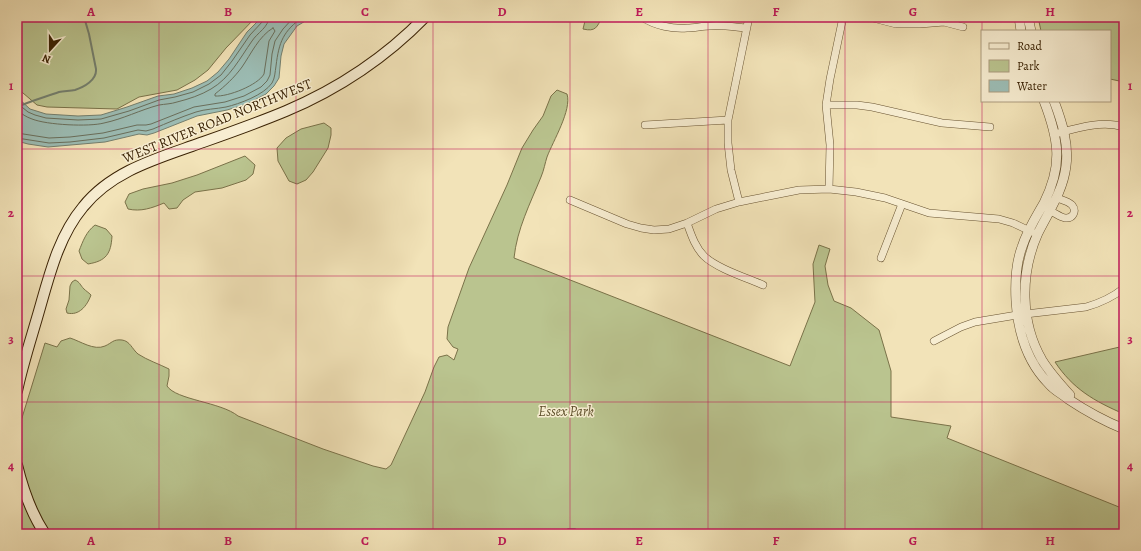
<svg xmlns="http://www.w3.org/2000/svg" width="1141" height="551" font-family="Alegreya,serif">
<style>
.green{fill:#bac48f;stroke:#7a7249}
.water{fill:#9cbdb5;stroke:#747f6e}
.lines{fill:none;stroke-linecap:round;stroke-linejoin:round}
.shore{stroke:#6a6f5c;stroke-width:1}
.stream{stroke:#747f6e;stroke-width:2}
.minor-casing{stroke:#675230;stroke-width:8}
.tertiary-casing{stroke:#675230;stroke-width:10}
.secondary-casing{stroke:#392103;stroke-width:12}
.minor{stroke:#f7edd1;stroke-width:7}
.tertiary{stroke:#f7edd1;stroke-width:9}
.secondary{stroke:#f7edd1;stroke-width:10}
.grid{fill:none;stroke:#c2185b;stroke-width:1;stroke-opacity:0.55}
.labels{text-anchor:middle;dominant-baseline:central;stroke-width:3;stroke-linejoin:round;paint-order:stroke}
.street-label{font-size:14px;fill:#392103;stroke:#f7edd1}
.park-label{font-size:14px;font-style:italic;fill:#60522d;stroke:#f7edd1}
.neatline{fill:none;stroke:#c2185b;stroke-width:1.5}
.grid-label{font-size:13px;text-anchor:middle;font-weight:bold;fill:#c2185b}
</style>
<rect width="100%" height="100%" fill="#f2e3b8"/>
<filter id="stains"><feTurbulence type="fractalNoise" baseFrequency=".005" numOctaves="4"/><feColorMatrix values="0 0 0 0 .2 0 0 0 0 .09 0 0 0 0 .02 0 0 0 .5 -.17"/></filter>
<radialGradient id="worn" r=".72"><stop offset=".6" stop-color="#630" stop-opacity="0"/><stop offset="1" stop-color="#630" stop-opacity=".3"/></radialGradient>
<path class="green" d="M17,17h239l-30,31 -18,22 -13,10 -18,10 -38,7 -22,12 -70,-2 -10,-2 -14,-12 -6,-4z
M586,17h16c-5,10 -6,15 -19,12z
M1038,17h86v65l-14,-3v-48h-69z
M557,90l10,4c5,16 -14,47 -20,63 -2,6 -3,13 -6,20 -11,27 -24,52 -27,81l276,108 25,-64 -2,-38 6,-19 11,4 -5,17 3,19 6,16 17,7 28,22 12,41v46l60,9 -4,12 177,71v25h-1107v-100l28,-91 12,4 4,-6 9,-3c10,3 24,13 35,8 7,-3 8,-7 17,-6 8,1 10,9 16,14 9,6 21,10 31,15v7l-2,10c9,14 54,16 71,30l85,33 50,17 13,3 5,-4 34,-73 9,-25 5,-10 8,-2 7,5 4,-11 -5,-2 -6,-8 1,-12 21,-59 38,-83 15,-37 11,-18 10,-14 8,-20z
M324,123l7,5v7l-3,13 -15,24 -7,8 -9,4 -8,-3 -11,-20 -1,-13 9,-10 15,-9z
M245,156l10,9 -2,9 -7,6 -24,8 -27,4 -12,8 -6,8 -8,1 -5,-6c-12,5 -23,9 -36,6l-3,-7 4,-8 14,-5 29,-6 25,-8z
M95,225l11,4 6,7c-1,18 -6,25 -24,28l-6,-5 -3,-8c4,-10 7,-19 16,-26z
M75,280c5,2 5,5 9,9 2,2 4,3 7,6 -4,11 -12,21 -24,18l-1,-4 3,-9 1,-14 2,-4z
M1124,346v68c-30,-13 -51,-25 -69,-52z"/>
<path class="water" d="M262,17h50l-15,9 -13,18 -3,12 -2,22 -5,8 -8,8 -19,10 -20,6 -30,6 -43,17 -7,2 -8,-1 -34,8 -57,5 -20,-3 -11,-3v-44l13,12 16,5 32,2 23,-1 26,-8 31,-11 16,-2 18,-6 15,-7 11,-9 11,-13 18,-27z"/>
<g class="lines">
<path class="shore" d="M273,28l2,3 -6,10 -5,33c-6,11 -36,23 -49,22v-2c10,-8 19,-16 27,-27 9,-13 17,-31 31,-39z
M17,103l11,9 7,3 11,3 32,2 23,-1 28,-8 30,-11 16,-3 18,-5 16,-8 12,-9 11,-14 18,-26 13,-14 1,-4
M17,110c5,4 9,7 15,9 15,6 57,8 72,4 19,-4 36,-13 55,-18 6,-1 12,-1 18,-3 12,-3 24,-7 34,-13 19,-11 29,-31 41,-48 5,-8 17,-14 17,-24
M17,133l32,5 21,-1 33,-4 34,-8h9l5,-1 43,-17 31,-5 19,-6 17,-9 6,-6 3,-6 2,-21 3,-13 8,-12 11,-12
M17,138l32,5 21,-1 34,-4 34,-8 8,1 7,-2c14,-6 28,-12 43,-17 9,-3 20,-3 30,-5 13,-3 38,-12 46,-24 3,-5 3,-11 4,-17 3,-24 7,-35 27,-49"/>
<path class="stream" d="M17,107c14,-6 28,-10 42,-15 5,-1 11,-1 16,-2 9,-3 22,-10 21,-21l-7,-35 -5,-17
M564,534l4,-5h7l4,5"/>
<g class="minor-casing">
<path id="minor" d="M642,17c13,9 31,12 45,11 8,0 15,-2 23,-2 12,-1 25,1 37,2
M869,17l27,7h24l24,-2 19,5
M826,105h31l15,2 70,16 48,4
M645,125l83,-5
M1055,134c22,-6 47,-14 69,-7
M829,189l1,-44 -4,-40 4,-26 13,-62
M570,200l57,24 14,4 13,2 15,-1 18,-6 29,-14 23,-7 60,-12 30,-1 27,3 29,6 44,15 70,6 14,4 19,9
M739,202l-8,-32 -3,-27v-23l21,-103
M1050,211c5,2 10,6 15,7 8,1 12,-7 7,-13 -4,-4 -10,-5 -15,-7
M687,223c4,11 8,24 17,33 12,12 43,22 59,29
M881,258l21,-54
M934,341l27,-14 14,-5 42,-7 69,-8c14,-4 27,-10 38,-19"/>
</g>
<g class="tertiary-casing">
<path id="tertiary" d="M1019,17l2,14
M1028,17l3,14
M1044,101c15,39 19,64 0,102 -8,14 -17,28 -22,44 -6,16 -7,36 -6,54 2,30 11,61 33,83 5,6 13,10 19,15 18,12 36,22 56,30
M1054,101c8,21 15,43 12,65 -3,25 -17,45 -28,67 -18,40 -18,89 4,127 8,13 18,24 28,35"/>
</g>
<g class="secondary-casing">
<path id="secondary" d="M17,391c5,-24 13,-49 20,-73 11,-37 20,-80 46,-111 27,-34 69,-47 109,-61 31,-11 63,-22 94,-35 52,-22 99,-53 139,-94
M17,465c6,25 14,48 28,69"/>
</g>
<use href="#minor" class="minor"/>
<use href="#tertiary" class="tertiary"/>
<use href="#secondary" class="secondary"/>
</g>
<path class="grid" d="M159,17v517M296,17v517M433,17v517M570,17v517M708,17v517M845,17v517M982,17v517M17,149h1107M17,276h1107M17,402h1107"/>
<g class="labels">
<g class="street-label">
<text transform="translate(217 121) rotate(-22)">WEST RIVER ROAD NORTHWEST</text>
</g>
<g class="park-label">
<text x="566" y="411">Essex Park</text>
</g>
</g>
<rect width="1141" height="551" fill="none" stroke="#f2e3b8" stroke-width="44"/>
<rect x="981" y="30" width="130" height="72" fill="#f7edd1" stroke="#ab9b7f"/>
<rect x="989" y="43" width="20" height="6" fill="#f7edd1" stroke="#ab9b7f"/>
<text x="1017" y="50" font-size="12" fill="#392103">Road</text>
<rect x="989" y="60" width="20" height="12" fill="#bac48f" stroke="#ab9b7f"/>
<text x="1017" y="70" font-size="12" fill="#392103">Park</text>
<rect x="989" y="80" width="20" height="12" fill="#9cbdb5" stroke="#ab9b7f"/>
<text x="1017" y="90" font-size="12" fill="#392103">Water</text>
<g transform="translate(50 50) rotate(201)" stroke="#f7edd1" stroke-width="3" paint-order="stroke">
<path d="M0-3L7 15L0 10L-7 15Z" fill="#392103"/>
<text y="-6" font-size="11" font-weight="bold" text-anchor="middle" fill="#392103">N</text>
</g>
<rect x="22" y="22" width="1097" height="507" class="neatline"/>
<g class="grid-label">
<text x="91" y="16">A</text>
<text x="228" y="16">B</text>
<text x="365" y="16">C</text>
<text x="502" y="16">D</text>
<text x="639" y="16">E</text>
<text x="776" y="16">F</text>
<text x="913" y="16">G</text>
<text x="1050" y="16">H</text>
<text x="11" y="90">1</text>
<text x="1130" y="90">1</text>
<text x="11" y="217">2</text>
<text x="1130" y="217">2</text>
<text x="11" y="343">3</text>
<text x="1130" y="343">3</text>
<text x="11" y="470">4</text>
<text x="1130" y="470">4</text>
<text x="91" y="545">A</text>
<text x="228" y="545">B</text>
<text x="365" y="545">C</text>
<text x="502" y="545">D</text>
<text x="639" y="545">E</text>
<text x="776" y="545">F</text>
<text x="913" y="545">G</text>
<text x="1050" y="545">H</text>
</g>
<rect width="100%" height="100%" filter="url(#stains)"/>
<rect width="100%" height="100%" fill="url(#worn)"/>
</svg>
